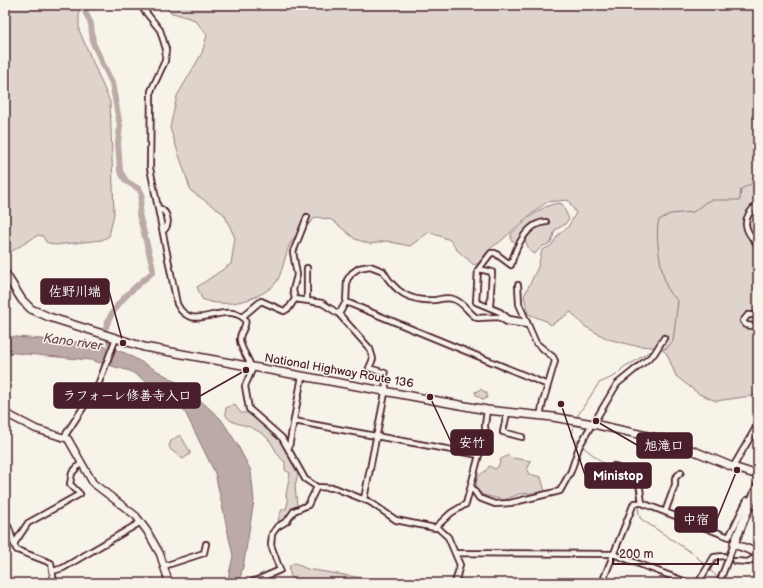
<svg xmlns="http://www.w3.org/2000/svg" width="763" height="588" font-family="'Balsamiq Sans','Klee One',sans-serif">
<style>
.green{fill:#ded4cc;stroke:#947a7c}
.water{fill:#bcaaa7;stroke:#8e7275}
.lines{fill:none;stroke-linecap:round;stroke-linejoin:round}
.stream{stroke:#8e7275;stroke-width:1}
.river{stroke:#bcaaa7;stroke-width:6}
.minor-casing{stroke:#4a1f2b;stroke-width:8}
.major-casing{stroke:#4a1f2b;stroke-width:9}
.highway-casing{stroke:#4a1f2b;stroke-width:10}
.minor{stroke:#f7f3e8;stroke-width:4.5}
.major{stroke:#f7f3e8;stroke-width:6}
.highway{stroke:#f7f3e8;stroke-width:7}
.labels{text-anchor:middle;dominant-baseline:central;stroke-width:3;stroke-linejoin:round;paint-order:stroke}
.street-label{font-size:12px;fill:#4a1f2b;stroke:#f7f3e8}
.water-label{font-size:13px;font-style:italic;fill:#6c4950;stroke:#f7f3e8}
.leader{fill:none;stroke:#4a1f2b;stroke-width:1.5}
.callout-dot{fill:#4a1f2b;stroke:#f7f3e8;stroke-width:1.5}
.callout{fill:#4a1f2b;stroke:#4a1f2b;stroke-width:1.5}
.callout-label{font-size:13px;text-anchor:middle;font-weight:bold;fill:#fff}
</style>
<rect width="100%" height="100%" fill="#f7f3e8"/>
<filter id="ink" filterUnits="userSpaceOnUse"><feTurbulence type="fractalNoise" baseFrequency=".025" numOctaves="2"/><feDisplacementMap in="SourceGraphic" scale="8" xChannelSelector="R" yChannelSelector="G"/><feConvolveMatrix kernelMatrix="1 2 1 2 8 2 1 2 1" color-interpolation-filters="sRGB"/></filter>
<g filter="url(#ink)">
<path class="green" d="M5,5h74v25l31,72 4,112 -5,22 -7,4 -47,5 -9,-3 -3,-6 -5,-1 -29,18 -4,-2z
M164,5h594v390l-42,6 -17,-7 -23,-18 -9,-22 -7,-6 -29,-3 -23,-6 -24,-13 -13,-14 -20,13 -5,-4 -18,-7 -4,-18 14,-29 4,-17 9,-4 8,-12 9,-7 8,-14 -8,-13 -21,2 -23,18 -23,21 -10,7 -12,15 -5,2 -17,-15 -7,-10 -21,-8 -19,14 -24,-5 -16,3 -15,-5 -23,-19 -16,-3c-7,8 -21,17 -26,27 -5,10 -8,32 -15,40 -17,17 -52,25 -73,15l-5,-12 34,-23 4,-26 -11,-24 -33,-23 -21,-63 7,-32 25,-43 5,-18 -12,-15 -25,-8z
M558,203l4,1 7,15 -5,6 -9,5 -4,13 -10,4 -6,7 -5,-3 -6,-13 -7,5 -6,-3v-6c14,-12 28,-28 47,-31z
M480,389l7,4v4l-3,3 -8,-5 -1,-4 2,1z
M234,404l7,9h9l15,14 10,5 18,26 5,15 -3,13 2,19 -11,13 -7,4 -1,-2 4,-11h4l2,-7 -2,-7 4,-22 -5,-3v-8c-9,-6 -11,-19 -20,-26 -3,-3 -7,-5 -11,-7 -9,-6 -32,-4 -28,-21z
M178,436h3l9,16v2l-7,5 -12,-9 -2,-4 2,-5z
M509,455l3,3 19,3 -4,9 2,4 12,3 4,15 -26,2 -15,6 -21,-5 -6,-6c-3,-17 7,-13 12,-23l6,3 3,-2 3,-8z
M295,563l12,6 87,14h-101l-4,-13 1,-5z"/>
<path class="water" d="M5,336l94,8 26,9 45,25 21,14 30,27 16,25 14,27 3,30 -10,61 -5,21h-12l6,-27 -18,-83 -30,-61 -24,-21 -31,-20 -40,-11 -85,-8z"/>
<g class="lines">
<path class="stream" d="M658,350l9,-2 6,-7 5,-40c-2,-4 -7,-5 -9,-9 -7,-14 -15,-57 -10,-72l11,-6 23,-2 13,-10 5,-2h29l1,-11 10,-5 7,-6
M576,418l23,-35 16,-7 10,-10 9,-4 13,-9 6,-2
M574,423l-2,13 7,8
M582,446l26,21 27,16 3,18
M638,504l1,11 2,4 54,36 12,12
M709,569l9,9
M722,580l17,3"/>
<path class="river" d="M82,5l9,19 2,19 19,40 8,43 -2,17 2,28 6,10 13,8 3,5 -3,20 13,50 1,8c-17,14 -41,33 -47,55
M107,336l6,18"/>
<g class="minor-casing">
<path id="minor" d="M140,5l20,25 6,19 -1,12 -14,30 -1,77 27,136c16,32 45,-5 68,15 3,9 -6,12 -5,21 1,11 10,19 12,30l-7,16 4,23 33,29 23,41 12,8 18,1 35,14 26,18 39,8 16,-15 15,-9 13,-49 7,-14 -1,-16 2,-15
M758,204c-18,15 -14,26 0,41
M159,208c9,4 12,16 4,23
M479,269l13,3 -2,35
M518,285l1,19 17,39 17,14 2,4 -12,41 -3,14
M295,299l27,4 17,11 31,35 3,10 -4,9 16,5 1,15 -22,111
M307,300v-32
M346,302l202,83
M339,314l7,-12 1,-22 5,-7 7,-5 11,-2 13,5c12,21 27,31 52,29 6,-1 12,-3 18,-1 11,3 15,14 24,19l22,-1 8,5 21,3
M758,315h-10l-5,6 3,4 12,2
M242,317l19,-16 23,10 5,-3 6,-9 -2,-9 4,-15 -4,-23 14,-35
M527,322l-18,-3 -9,-7 -24,-10 2,-32 13,-17h4l16,12c4,-16 15,-42 35,-43
M507,413l-4,19 19,5
M294,421l185,34
M5,422l4,-7
M593,424l24,-40 37,-30 10,-16
M64,437l34,-52 18,-47
M289,447l13,-71
M614,466l25,15 3,22
M733,467l25,-43
M471,486l8,12 16,6 15,-1 50,-12 11,-20 8,-24 13,-23
M665,512l10,-27v-7l6,-6
M5,521c8,10 6,22 12,29l34,13 3,20
M437,527l11,10 12,28 -5,18
M14,544l14,-21 52,-29 -10,-10 2,-11 9,-10
M456,553l157,1 76,29
M735,561l13,1 8,-5
M164,566l40,-13 2,-9
M53,571l10,-3 78,-46
M152,583h2
M250,583l30,-13 -9,-25 1,-11 5,-7 10,-6 7,-10 14,-6 9,-18
M602,583l32,-80h8l87,34 18,-37 5,-1
M698,583l16,-26 10,-1
M719,583l15,-39"/>
</g>
<g class="major-casing">
<path id="major" d="M5,413l31,16 32,10 25,44 43,33 11,15 13,23 9,29"/>
</g>
<g class="highway-casing">
<path id="highway" d="M5,273l17,27 9,9 18,8 95,30 343,63 66,7 40,7 77,17 63,26 25,8
M758,485l-24,59 24,9"/>
</g>
<use href="#minor" class="minor"/>
<use href="#major" class="major"/>
<use href="#highway" class="highway"/>
</g>
</g>
<g class="labels">
<g class="street-label">
<text transform="translate(339 371) rotate(10)">National Highway Route 136</text>
</g>
<g class="water-label">
<text transform="translate(73 342) rotate(8)">Kano river</text>
</g>
</g>
<path class="leader" d="M123 343L109 291M246 370L200 396M430 397L451 442M596 421L637 445M561 404L585 475M737 470L717 519"/>
<g class="callout-dot">
<circle cx="123" cy="343" r="4"/>
<circle cx="246" cy="370" r="4"/>
<circle cx="430" cy="397" r="4"/>
<circle cx="596" cy="421" r="4"/>
<circle cx="561" cy="404" r="4"/>
<circle cx="737" cy="470" r="4"/>
</g>
<g class="callout">
<rect x="41" y="279" width="68" height="25" rx="4"/>
<rect x="54" y="383" width="146" height="25" rx="4"/>
<rect x="451" y="430" width="42" height="25" rx="4"/>
<rect x="637" y="433" width="55" height="25" rx="4"/>
<rect x="585" y="463" width="66" height="25" rx="4"/>
<rect x="675" y="507" width="42" height="25" rx="4"/>
</g>
<g class="callout-label">
<text x="75" y="296">佐野川端</text>
<text x="127" y="400">ラフォーレ修善寺入口</text>
<text x="472" y="447">安竹</text>
<text x="664" y="450">旭滝口</text>
<text x="618" y="480">Ministop</text>
<text x="696" y="524">中宿</text>
</g>
<rect width="763" height="588" fill="none" stroke="#f7f3e8" stroke-width="20"/>
<rect x="10" y="10" width="743" height="568" fill="none" stroke="#4a1f2b" stroke-width="1.5" filter="url(#ink)"/>
<path d="M613 558v6h105v-6" fill="none" stroke="#4a1f2b" stroke-width="2"/>
<text x="619" y="558" font-size="12" fill="#4a1f2b" stroke="#f7f3e8" stroke-width="3" paint-order="stroke">200 m</text>
</svg>
